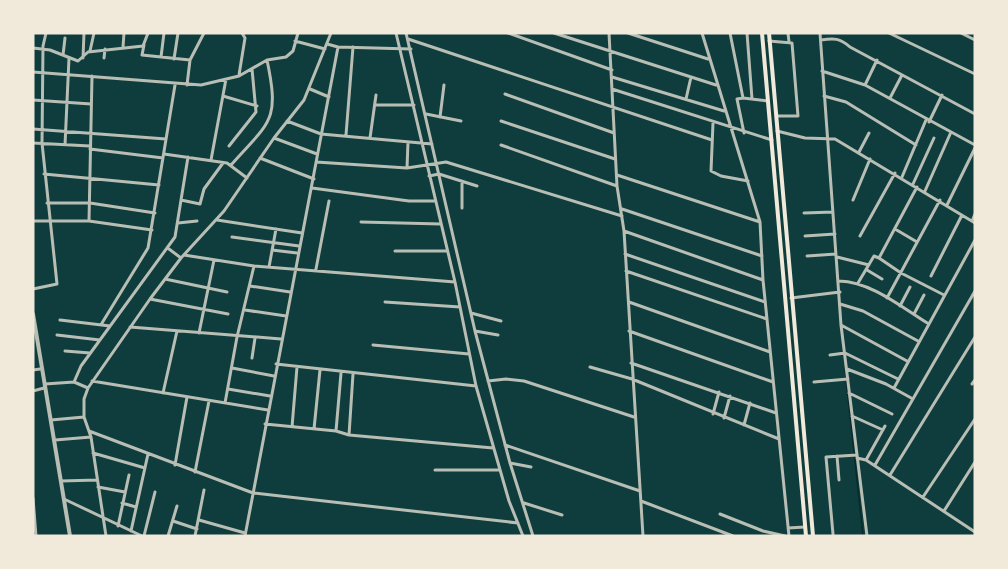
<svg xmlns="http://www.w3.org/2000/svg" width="1008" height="569" font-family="Raleway,sans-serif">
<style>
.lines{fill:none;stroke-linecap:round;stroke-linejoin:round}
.stream{stroke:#0a2a2b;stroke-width:1.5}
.minor{stroke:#b8beb3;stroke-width:3}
.tertiary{stroke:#b8beb3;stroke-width:4}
.secondary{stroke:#f1e9da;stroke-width:4}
</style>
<rect width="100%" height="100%" fill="#0f3d3e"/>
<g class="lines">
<path class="stream" d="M845,369l18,167"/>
<path class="minor" d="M396,33l59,249 21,104 33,115 14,35
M406,33l69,298 35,132 23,73
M508,33l104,37
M554,33l162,52
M609,33l8,153 7,45 19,305
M628,33l80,26
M702,33l58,189 3,58 26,256
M730,33l13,65
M747,33l5,66
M788,33l1,9
M820,33l21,292 26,211
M889,33l86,41
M961,33l14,7
M408,39l304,101
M821,40c13,-2 19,-2 29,7l125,67
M295,41l30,8
M769,41l23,2 6,73h-21
M327,44l11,3 73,2
M144,45l-2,10 48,5
M123,47l1,-14
M33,48l17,2 28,11 10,-9 55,-6 5,-13
M90,51l4,-18
M63,55l2,-17
M161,57l3,-24
M83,58l1,-25
M104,58l1,-9
M174,59l4,-26
M822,71l43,14 110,60
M33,72l168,13 38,-9 28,-16 19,-3 7,-6 5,-18
M239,75l6,-37 -3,-5
M612,77l112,34
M187,85l3,-25 14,-27
M865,85l12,-25
M310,89l19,8
M612,89l160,51
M505,94l109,39
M223,96l34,10
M824,96l22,6 70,43
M890,98l12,-23
M686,99l5,-22
M33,100l58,4
M375,105h39
M426,114l35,7
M440,117l4,-32
M287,121l34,13 111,10
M501,121l114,38
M929,122l13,-27
M713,123l-2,48 10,5 27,5
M33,129l133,10
M777,131l28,7 30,1 140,84
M744,133l-7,-34 6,-1 25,3
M346,135l7,-88
M274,138l43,16
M370,138l6,-43
M33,143l57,3
M65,145l4,-87
M501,145l116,41
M229,146l27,-34 -4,-43
M90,149l73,9
M859,152l10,-19
M164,154l63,9 20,15
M260,158l54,21
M211,160l15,-81
M316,162l91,6 39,-6 176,54
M231,165c39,-44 49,-43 36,-105
M407,168l1,-26
M44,174l115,11
M617,175l143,47
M429,176l10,-2 38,12
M902,177l24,-57
M913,184l21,-46
M312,188l97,13h26
M925,191l26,-59
M181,200l19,4 4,-15 19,-26
M853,200l17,-41
M47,203h43l65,10
M947,205l28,-57
M462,208v-27
M622,209l140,47
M804,213l29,-1
M217,220l85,13
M33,221h56l63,9
M89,221l3,-145
M972,221l3,-7
M361,222l80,2
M178,223l19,-2
M895,229l22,13
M624,231l139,49
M805,236l30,-2
M860,236l35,-63
M232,237l67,9
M169,249l12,9
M272,250l25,3
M395,251h52
M625,254l140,48
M184,255l70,11 201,16
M807,256l29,-2
M837,257l32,8
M879,258l22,15 43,22
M269,267l7,-38
M316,269l13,-68
M867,270l15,9
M626,271l141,48
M931,276l31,-61
M165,279l62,13
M839,281c33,1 62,26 90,43
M858,283l16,-27 5,2 38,-71
M250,286l40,6
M33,289l24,-5 -15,-141 1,-97 3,-13
M791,298l49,-6
M887,298l53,-98
M150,299l78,15
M385,302l75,5
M629,302l141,50
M840,304l23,7 55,30
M900,306l10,-19
M245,310l41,6
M471,313l30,8
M914,314l10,-19
M60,320l50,6
M102,323l46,-75 27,-163
M841,325l66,36
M130,327l151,12
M475,331l23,4
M629,331l144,51
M199,333l15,-73
M57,335l43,5
M373,345l96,9
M65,351l25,2
M830,355l15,-2 53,26
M252,358l3,-20
M631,363l145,50
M276,364l200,22
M590,367l42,12 147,60
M232,368l42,8
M847,369l39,15 27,15
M33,370l7,-1
M92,381l176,29
M488,381l18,-2 18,2 110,36
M74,382l7,-16 94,-129 13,-80
M814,382l34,-3
M45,384l29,-2 14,6
M972,384l3,-4
M894,388l81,-148
M228,389l42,7
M33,391l11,-3
M163,393l14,-62
M849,393l43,21
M225,403l12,-66 17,-71
M713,414l6,-22
M852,416l31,14
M724,418l6,-22
M51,420l33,-3
M265,424l71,7 13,4 144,13
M744,425l6,-22
M292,427l5,-60
M314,429l6,-59
M89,431l164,62 265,30
M336,431l5,-58
M349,435l4,-61
M55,440l36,-3
M505,445l135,46
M93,453l52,15
M837,456l2,24
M857,458l9,2 109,72
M866,460l19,-34
M510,463l21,4
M175,465l12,-68
M875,465l100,-174
M435,470h65
M195,472l14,-71
M890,475l85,-138
M61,481l36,-1
M98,487l27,5
M923,497l52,-78
M33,498l3,38
M64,499l78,37
M641,501l92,35
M122,503l14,4
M524,503l38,12
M944,511l31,-49
M720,514l43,17 22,5
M199,520l46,13
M173,521l24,8
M118,526l11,-51
M788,528l17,-1
M131,531l17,-77
M833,534l-7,-77 31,-2
M106,536l-15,-99 -7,-20v-18l4,-11 62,-89 31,-41 43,-47 50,-73 30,-38 27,-67
M144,536l11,-44
M168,536l9,-30
M195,536l9,-46
M245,536l93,-489"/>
<path class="tertiary" d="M33,314l37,222"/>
<path class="secondary" d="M762,33l44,503
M769,33l44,503"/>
</g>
<rect width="1008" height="569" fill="none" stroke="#f1e9da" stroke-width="69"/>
</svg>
